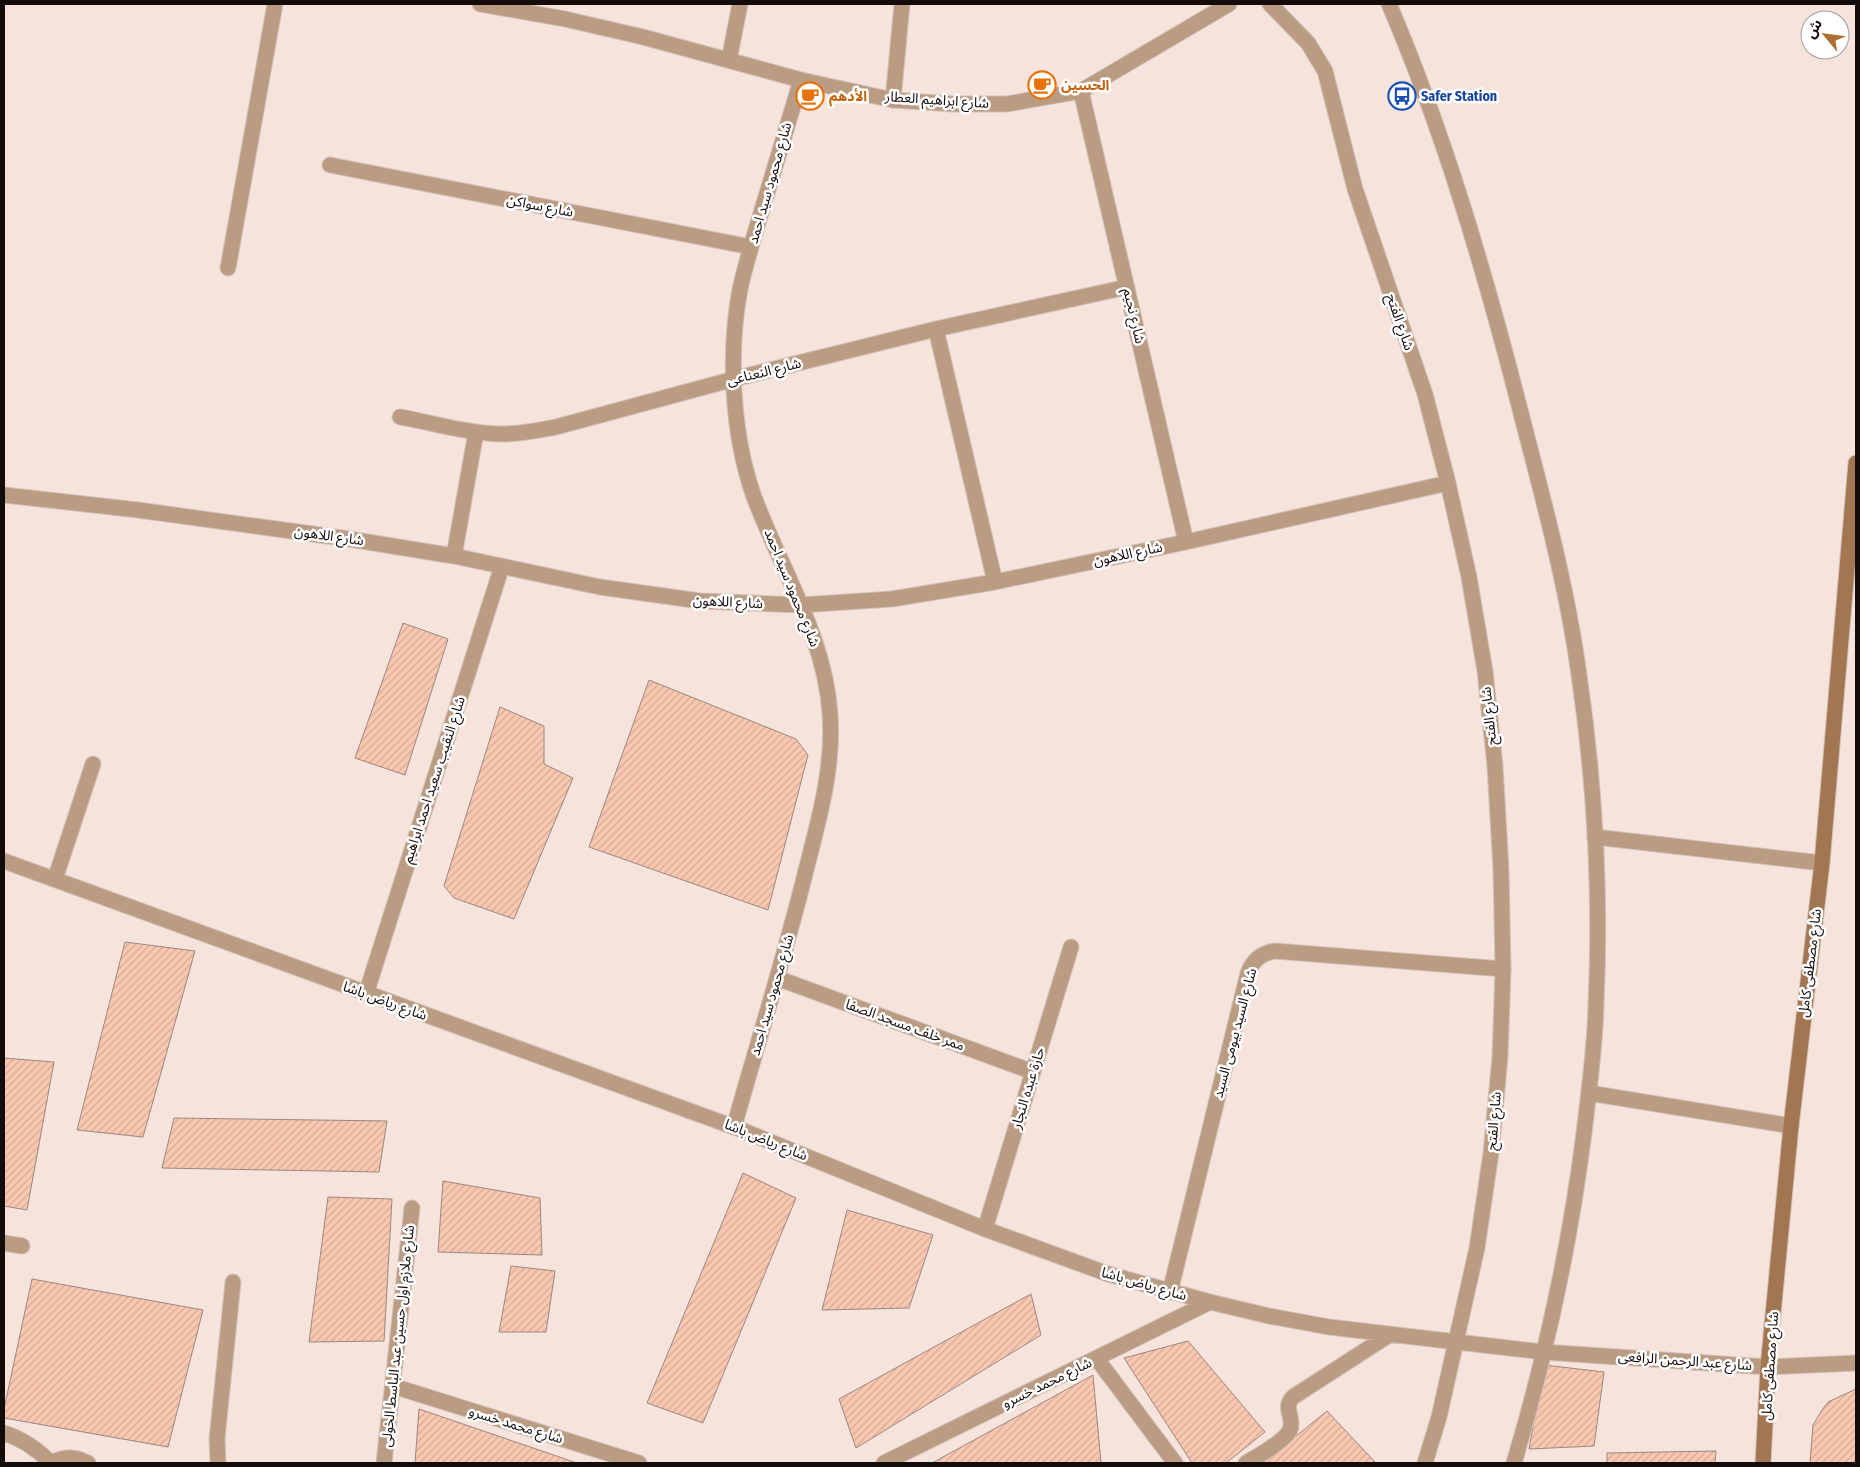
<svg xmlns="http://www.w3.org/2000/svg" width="1860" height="1467" font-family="'Fira Sans Condensed','Noto Sans Arabic',sans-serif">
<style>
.building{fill:url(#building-hatch);stroke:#998880}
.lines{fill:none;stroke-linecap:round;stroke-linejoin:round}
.service-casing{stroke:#d2c1ba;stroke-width:17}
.minor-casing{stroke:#d2c1ba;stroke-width:17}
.tertiary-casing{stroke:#d2c1ba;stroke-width:17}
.secondary-casing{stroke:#d2c1ba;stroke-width:17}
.service{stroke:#ba9c83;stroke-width:15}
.minor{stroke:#ba9c83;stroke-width:15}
.tertiary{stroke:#ba9c83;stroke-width:15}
.secondary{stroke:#a27651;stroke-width:15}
.labels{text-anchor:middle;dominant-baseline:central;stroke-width:5;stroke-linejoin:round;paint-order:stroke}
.food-label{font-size:14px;font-weight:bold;fill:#c56008;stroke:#fff;text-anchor:start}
.transit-label{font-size:14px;font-weight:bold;fill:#164399;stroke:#fff;text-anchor:start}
.street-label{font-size:14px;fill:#130c0a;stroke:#fff}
</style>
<defs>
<pattern id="building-hatch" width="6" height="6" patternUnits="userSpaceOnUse" patternTransform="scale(1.25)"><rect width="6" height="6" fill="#fac7b0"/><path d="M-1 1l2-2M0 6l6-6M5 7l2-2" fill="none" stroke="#d5aa96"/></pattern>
</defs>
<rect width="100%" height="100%" fill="#f6e3db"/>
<path class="building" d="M403,623l45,16 -43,136 -50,-17z
M649,680l147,59 12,16 -40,155 -179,-63z
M500,707l44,19v38l29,14 -59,141 -60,-21 -10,-12z
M125,942l70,9 -52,186 -66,-7z
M4,1058l50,4 -27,148 -23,-4z
M174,1118l213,3 -8,51 -217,-4z
M743,1173l53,25 -93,225 -56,-20z
M443,1181l97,17 2,57 -104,-3z
M328,1197l64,2 -8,142 -75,1z
M847,1210l86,25 -24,73 -87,2z
M511,1266l44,5 -9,61h-47z
M32,1279l171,31 -35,137 -164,-29v-9z
M1031,1294l10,41 -185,113 -17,-49z
M1188,1341l77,91 -39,31h-34l-68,-105z
M1544,1365l60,7 -10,74 -65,3z
M1093,1375l8,88h-169z
M1856,1389v74h-46l3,-38 9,-15 6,-8z
M419,1409l158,54h-162z
M1327,1411l49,52h-113z
M1716,1451l-1,12h-108v-10z"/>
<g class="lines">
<g class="service-casing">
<path id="service" d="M4,1243l18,3
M4,1433c19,6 33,16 47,30
M51,1463c14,-7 23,-7 37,0
M218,1463l-1,-24 16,-157"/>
</g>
<g class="minor-casing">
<path id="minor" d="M729,60l11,-56
M1081,91l105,451
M893,100l9,-96
M330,165l421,82
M228,268l47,-264
M936,329l59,253
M400,417c34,6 69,17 103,17 18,0 36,-4 53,-7l178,-48 202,-50 191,-42
M4,495l134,15 211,29 105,17 146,31 100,14 101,4 91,-6 103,-17 191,-40 262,-59
M454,556l22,-124
M1595,837l227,26
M4,861l730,266 251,102 123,45 102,28 59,14 60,11 128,15
M55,879l38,-115
M777,978l256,94
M366,994l136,-428
M1589,1093l202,33
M734,1127c24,-86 51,-171 72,-257 13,-51 28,-103 24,-156 -5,-79 -51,-148 -77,-220 -21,-61 -25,-141 -13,-205 7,-30 16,-60 25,-89 12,-40 24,-80 36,-120
M985,1229l86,-282
M1170,1292l78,-319c5,-13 13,-20 27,-22l228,18
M1097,1359l78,104
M393,1386l246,77
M384,1463l28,-255
M884,1463l326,-161
M1246,1463c12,-7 38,-21 44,-33 5,-12 -8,-22 3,-33l96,-62"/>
</g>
<g class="tertiary-casing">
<path id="tertiary" d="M480,4l85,15 78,18 158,43 92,20 60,4h54l74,-13 148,-87
M1270,4l38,39 17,28 30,118 70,205 23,89 21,94 16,94 10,95 6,103 2,100 -3,88 -9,96 -14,95 -38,169 -14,46
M1389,4c53,124 92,255 126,386 24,94 51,189 64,285 16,109 22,220 17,330 -1,43 -7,85 -12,128 -14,111 -38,222 -70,330
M1457,1342l86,10 225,15 88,-4"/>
</g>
<g class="secondary-casing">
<path id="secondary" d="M1763,1463l5,-96 23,-241 31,-263 34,-400"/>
</g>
<use href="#service" class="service"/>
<use href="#minor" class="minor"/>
<use href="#tertiary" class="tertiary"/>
<use href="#secondary" class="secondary"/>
</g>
<defs>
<g id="cafe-ring" transform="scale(1.4375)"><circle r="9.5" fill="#fff" stroke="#e8710a" stroke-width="1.5"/><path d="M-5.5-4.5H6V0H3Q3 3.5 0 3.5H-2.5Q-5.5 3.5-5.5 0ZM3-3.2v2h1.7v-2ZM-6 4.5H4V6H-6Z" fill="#e8710a"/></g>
<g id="bus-ring" transform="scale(1.4375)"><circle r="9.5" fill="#fff" stroke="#1a4fb4" stroke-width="1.5"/><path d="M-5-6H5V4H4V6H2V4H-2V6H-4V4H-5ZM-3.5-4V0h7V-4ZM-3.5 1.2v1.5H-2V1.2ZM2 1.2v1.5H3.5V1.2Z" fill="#1a4fb4"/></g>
</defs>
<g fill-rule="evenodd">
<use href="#cafe-ring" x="1042" y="85"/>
<use href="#cafe-ring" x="810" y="96"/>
<use href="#bus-ring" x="1402" y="96"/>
</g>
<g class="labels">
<g class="food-label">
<text x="1061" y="85">الحسين</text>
<text x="829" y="96">الأدهم</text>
</g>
<g class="transit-label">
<text x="1421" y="96">Safer Station</text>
</g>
<g class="street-label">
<text transform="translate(937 100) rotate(4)">شارع ابراهيم العطار</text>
<text transform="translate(770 183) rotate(-74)">شارع محمود سيد احمد</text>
<text transform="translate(540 206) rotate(11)">شارع سواكن</text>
<text transform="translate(1134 316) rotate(77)">شارع نجيم</text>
<text transform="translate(1400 322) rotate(71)">شارع الفتح</text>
<text transform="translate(764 372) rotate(-14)">شارع النعناعى</text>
<text transform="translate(329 536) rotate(8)">شارع اللاهون</text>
<text transform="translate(1128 554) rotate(-12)">شارع اللاهون</text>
<text transform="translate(792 588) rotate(68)">شارع محمود سيد احمد</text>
<text transform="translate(728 602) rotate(3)">شارع اللاهون</text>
<text transform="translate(1489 716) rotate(-96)">شارع الفتح</text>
<text transform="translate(434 780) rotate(-72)">شارع النقيب سعيد احمد ابراهيم</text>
<text transform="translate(1810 963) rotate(-83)">شارع مصطفى كامل</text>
<text transform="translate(772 995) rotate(-74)">شارع محمود سيد احمد</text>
<text transform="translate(385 1001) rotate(20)">شارع رياض باشا</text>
<text transform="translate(905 1025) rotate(20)">ممر خلف مسجد الصفا</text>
<text transform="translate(1235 1033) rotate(-75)">شارع السيد بيومى السيد</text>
<text transform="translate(1028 1088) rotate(-73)">حارة عبده النجار</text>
<text transform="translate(1494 1121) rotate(-85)">شارع الفتح</text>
<text transform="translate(766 1140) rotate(22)">شارع رياض باشا</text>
<text transform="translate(1144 1284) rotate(16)">شارع رياض باشا</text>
<text transform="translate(398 1336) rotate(-84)">شارع ملازم اول حسين عبد الباسط الخولى</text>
<text transform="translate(1685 1361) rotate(4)">شارع عبد الرحمن الرافعى</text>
<text transform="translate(1770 1366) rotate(-86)">شارع مصطفى كامل</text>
<text transform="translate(1047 1383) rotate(-26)">شارع محمد خسرو</text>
<text transform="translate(516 1425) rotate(17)">شارع محمد خسرو</text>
</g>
</g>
<rect width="1860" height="1467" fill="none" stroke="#130c0a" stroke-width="10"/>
<g transform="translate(1825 35) rotate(299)"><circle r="24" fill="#ffffff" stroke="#a19e9d"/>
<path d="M0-4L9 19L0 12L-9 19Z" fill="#ac7032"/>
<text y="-8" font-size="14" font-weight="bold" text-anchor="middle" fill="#130c0a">ش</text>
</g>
</svg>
